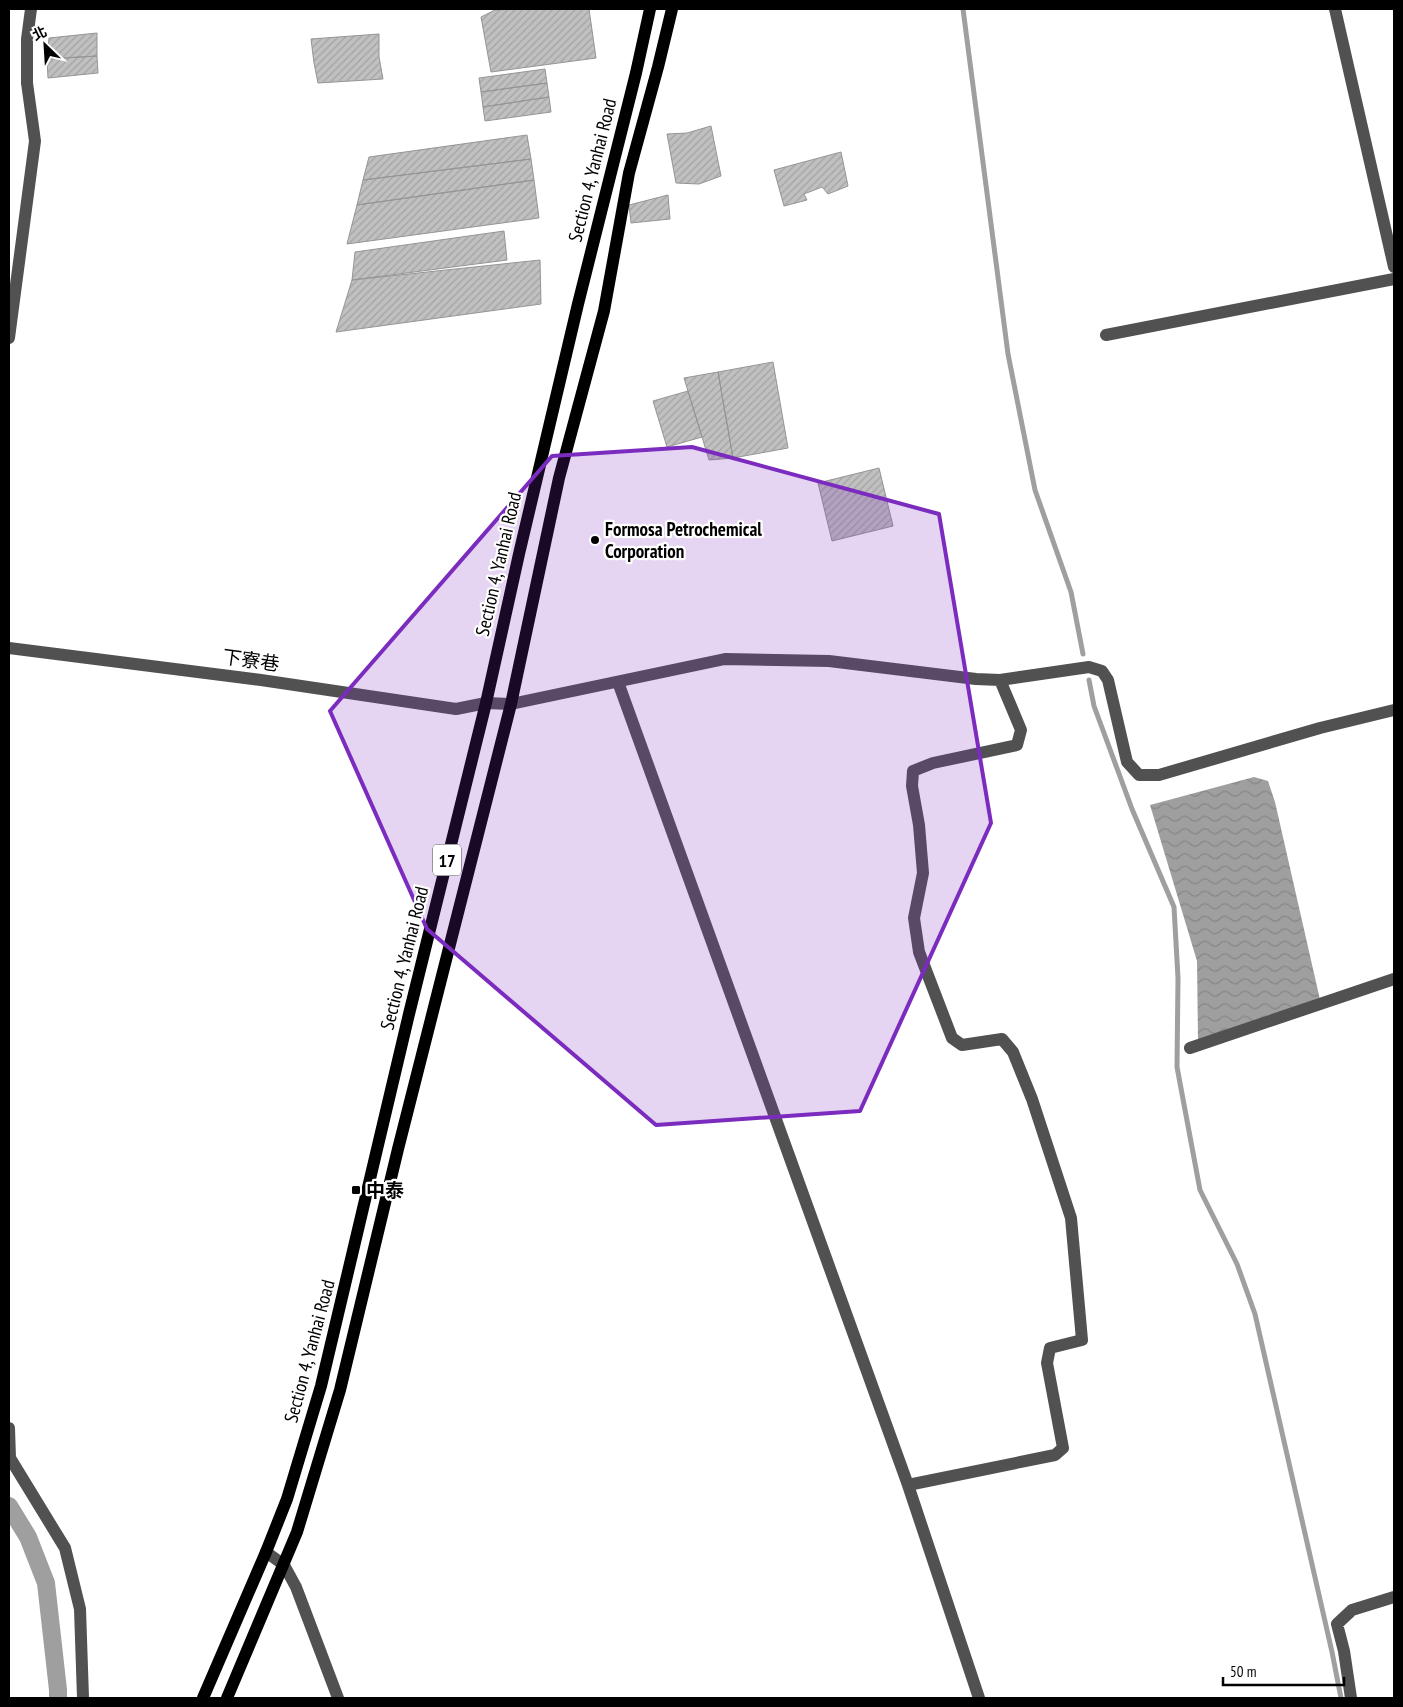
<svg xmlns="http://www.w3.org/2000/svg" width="1403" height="1707" font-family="'PT Sans Narrow','Noto Sans TC',sans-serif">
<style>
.water{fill:url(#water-waves)}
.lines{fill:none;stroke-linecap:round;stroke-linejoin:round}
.stream{stroke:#9f9f9f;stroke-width:5}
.canal{stroke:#9f9f9f;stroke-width:18}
.building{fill:url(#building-hatch);stroke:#959595}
.minor{stroke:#515151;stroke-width:12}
.major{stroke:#000;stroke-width:12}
.marked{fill:#7b2cbf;fill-opacity:0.2;stroke:#7b2cbf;stroke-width:4;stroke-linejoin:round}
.poi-dot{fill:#000;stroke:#fff;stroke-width:2}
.labels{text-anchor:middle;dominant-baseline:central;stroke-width:4.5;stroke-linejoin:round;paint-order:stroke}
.shield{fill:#fff;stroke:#4c4c4c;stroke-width:1}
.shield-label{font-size:18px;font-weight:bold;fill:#000}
.street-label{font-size:19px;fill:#000;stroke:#fff}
.poi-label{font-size:19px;font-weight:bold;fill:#000;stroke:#fff;text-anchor:start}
</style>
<defs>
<pattern id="water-waves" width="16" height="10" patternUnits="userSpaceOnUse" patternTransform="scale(1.25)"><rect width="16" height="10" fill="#9f9f9f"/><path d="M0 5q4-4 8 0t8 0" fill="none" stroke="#878787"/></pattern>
<pattern id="building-hatch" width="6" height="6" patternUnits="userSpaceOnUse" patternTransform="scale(1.25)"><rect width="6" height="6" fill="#c0c0c0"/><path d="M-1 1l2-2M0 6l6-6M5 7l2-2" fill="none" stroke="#a3a3a3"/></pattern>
</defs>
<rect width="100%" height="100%" fill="#fff"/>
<path class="water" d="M1254,777l14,4 7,21 46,202 -123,36 -1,-79 -47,-156z"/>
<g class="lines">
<path class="stream" d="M963,9l45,345 27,136 36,102 12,62
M1089,680l5,26 38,103 42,98 4,71 -1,89 23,123 37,74 18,50 77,338 9,46"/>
<path class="canal" d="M9,1506l19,31 18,46 12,107v8"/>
</g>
<path class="building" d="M508,9h81l7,49 -105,14 -10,-55 14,-7z
M97,33v23l-50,3 2,-21z
M379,34v23l4,22 -65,4 -4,-20 -3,-24z
M97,56l1,17 -50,5 -1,-19z
M545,69l2,14 -66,9 -2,-14z
M547,83l2,14 -66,10 -2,-15z
M549,97l2,15 -66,9 -2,-14z
M711,126l10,50 -22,8 -23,-1 -9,-49 20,-1z
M527,135l4,24 -168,21 6,-23z
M841,152l7,34 -20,8 -6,-7 -18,7 3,6 -23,6 -10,-36z
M531,159l3,21 -177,25 6,-25z
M534,180l5,38 -192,26 10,-39z
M668,195l2,24 -39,4 -2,-18z
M504,231l3,29 -155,20 3,-28z
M540,260l1,44 -205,28 16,-52z
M773,362l15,86 -55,10 -15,-86z
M718,372l15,86 -24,2 -25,-82z
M688,391l14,46 -35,10 -14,-46z
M879,468l14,58 -61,15 -14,-58z"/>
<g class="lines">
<path class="minor" d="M1335,9l59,258
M1106,335l288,-56
M9,338l26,-197 -8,-58v-44l4,-30
M9,648l252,32 195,29 30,-6 25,1 214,-45 104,2 147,18 24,1 89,-13 13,4 6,9 19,82 12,13h20l161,-47 74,-18
M618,682l290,803 71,213
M1190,1048l204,-69
M9,1428l1,30 55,90 15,61 3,89
M908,1485l147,-30 8,-7 -16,-85 3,-15 32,-8 -11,-122 -39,-119 -19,-47 -11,-13 -40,6 -10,-7 -33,-86 -5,-34 9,-45 -4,-48 -7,-39 1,-15 20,-8 84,-18 4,-15 -21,-50
M266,1552l18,13 12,22 42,111
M1351,1698l-7,-47 -7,-27 15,-14 42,-13"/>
<path class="major" d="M203,1698l63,-146 21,-53 34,-113 88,-372 77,-311 33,-149 59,-250 58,-231 14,-64
M227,1698l70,-166 43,-142 58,-241 113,-445 48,-226 45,-167 25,-138 29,-106 14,-58"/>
</g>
<path class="marked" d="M692,447l247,67 52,309 -131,288 -204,14 -229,-196 -97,-218 222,-255z"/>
<g class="poi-dot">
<circle cx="595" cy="540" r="5"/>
<rect x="351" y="1185" width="10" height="10" rx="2.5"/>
</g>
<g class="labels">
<rect class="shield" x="433" y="844.5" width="28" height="31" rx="4"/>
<g class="shield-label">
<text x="447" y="860">17</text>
</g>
<g class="street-label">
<text transform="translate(592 170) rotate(-76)">Section 4, Yanhai Road</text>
<text transform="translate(498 564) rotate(-77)">Section 4, Yanhai Road</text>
<text transform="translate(251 660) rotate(8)">下寮巷</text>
<text transform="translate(404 958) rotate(-76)">Section 4, Yanhai Road</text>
<text transform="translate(309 1351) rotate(-75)">Section 4, Yanhai Road</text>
</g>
<g class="poi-label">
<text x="605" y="529">Formosa Petrochemical<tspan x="605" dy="22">Corporation</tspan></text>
<text x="366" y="1190">中泰</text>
</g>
</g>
<rect width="1403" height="1707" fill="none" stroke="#000000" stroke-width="20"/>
<g transform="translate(45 45) rotate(335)" stroke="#ffffff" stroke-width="4" paint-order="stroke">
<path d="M0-4L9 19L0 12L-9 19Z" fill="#000000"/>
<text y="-8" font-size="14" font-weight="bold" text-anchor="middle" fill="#000000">北</text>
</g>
<path d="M1223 1677v8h121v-8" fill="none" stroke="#000000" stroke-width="2.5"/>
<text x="1230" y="1677" font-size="15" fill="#000000" stroke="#ffffff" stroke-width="4" paint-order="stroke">50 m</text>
</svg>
